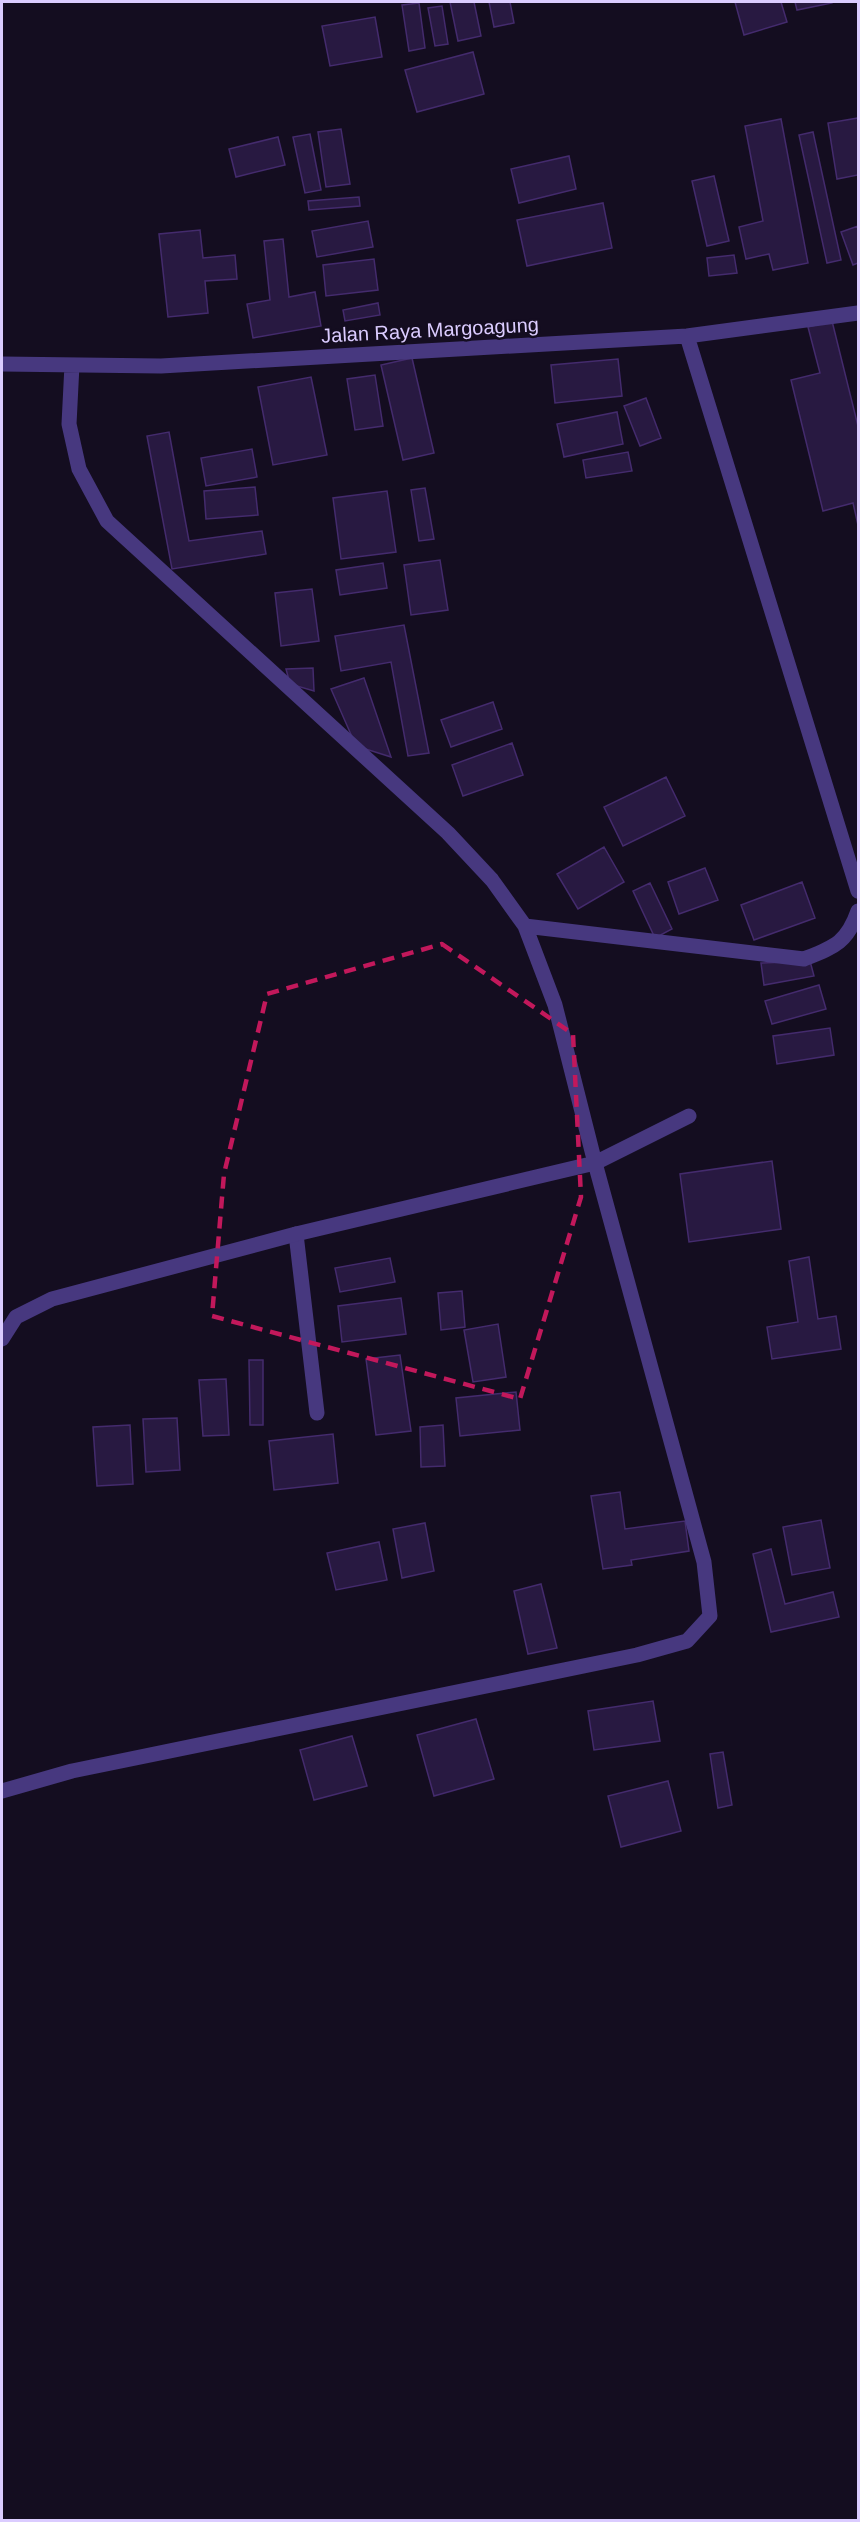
<svg xmlns="http://www.w3.org/2000/svg" width="860" height="2522" font-family="Arial,sans-serif">
<style>
.building{fill:#281941;stroke:#442b6d;stroke-width:1.5}
.lines{fill:none;stroke-linecap:round;stroke-linejoin:round}
.lane{stroke:#47387f;stroke-width:15}
.street{stroke:#47387f;stroke-width:15}
.marked{fill:none;stroke:#c2185b;stroke-width:4.5;stroke-dasharray:12 8;stroke-linejoin:round}
.labels{text-anchor:middle;dominant-baseline:central;stroke-width:5;stroke-linejoin:round;paint-order:stroke}
.street-label{font-size:20px;fill:#dbccff;stroke:#140d20}
</style>
<rect width="100%" height="100%" fill="#140d20"/>
<path class="building" d="M450,2h24l7,34 -23,5z
M489,2h21l4,21 -20,4z
M735,2h46l6,20 -43,13z
M795,2h37v1l-35,7z
M419,3l6,45 -16,3 -7,-46z
M442,6l6,38 -13,2 -7,-38z
M375,17l7,40 -52,9 -8,-40z
M473,52l11,42 -67,18 -12,-42z
M858,118v57l-21,4 -9,-56z
M781,119l27,144 -35,7 -4,-16 -23,5 -7,-32 24,-6 -18,-95z
M341,129l9,55 -24,3 -8,-55z
M813,132l28,128 -14,3 -28,-128z
M310,134l11,56 -16,3 -12,-56z
M278,137l7,28 -49,12 -7,-28z
M569,156l7,33 -57,14 -8,-34z
M714,176l15,65 -22,5 -15,-65z
M359,197l1,9 -51,4 -1,-9z
M603,203l9,45 -85,18 -10,-46z
M368,221l5,26 -56,10 -5,-26z
M858,226v37l-5,2 -12,-33z
M200,230l3,28 32,-3 2,24 -32,2 3,32 -40,4 -9,-83z
M283,239l6,58 26,-5 6,34 -68,12 -6,-34 23,-4 -6,-59z
M734,255l3,18 -28,3 -2,-18z
M374,259l4,31 -52,6 -3,-31z
M378,303l2,12 -35,6 -2,-11z
M832,321l26,105v99l-5,-22 -30,8 -32,-131 29,-7 -12,-46z
M412,358l22,95 -31,7 -22,-95z
M618,359l4,37 -67,7 -4,-38z
M375,375l8,51 -28,4 -8,-51z
M311,377l16,78 -54,10 -15,-78z
M646,398l15,40 -21,8 -16,-40z
M617,412l6,32 -59,13 -7,-33z
M169,432l20,109 73,-10 4,23 -94,15 -25,-133z
M252,449l5,28 -51,9 -5,-28z
M628,452l4,19 -46,7 -3,-18z
M255,487l3,28 -52,4 -2,-28z
M425,488l9,51 -15,2 -8,-51z
M387,491l9,61 -55,7 -8,-61z
M440,560l8,50 -37,5 -7,-50z
M383,563l4,25 -47,7 -4,-25z
M312,589l7,52 -38,5 -6,-53z
M404,625l25,128 -21,3 -17,-94 -50,9 -6,-35z
M313,668l1,23 -24,-7 -4,-15z
M364,678l27,79 -35,-11 -25,-57z
M493,702l9,27 -51,18 -10,-27z
M512,743l11,32 -60,21 -11,-31z
M666,777l19,39 -62,30 -19,-39z
M604,847l20,35 -46,27 -21,-35z
M705,868l13,32 -39,14 -11,-32z
M802,882l13,36 -61,22 -13,-35z
M650,883l22,46 -17,9 -22,-47z
M810,961l4,15 -50,9 -3,-22z
M819,985l7,24 -54,15 -7,-23z
M830,1028l4,27 -57,9 -4,-28z
M772,1161l9,68 -92,13 -9,-68z
M809,1257l9,62 18,-3 5,33 -69,10 -5,-32 31,-5 -9,-61z
M390,1258l5,24 -55,10 -5,-24z
M462,1291l3,36 -24,3 -3,-37z
M401,1298l5,36 -64,8 -4,-36z
M498,1324l8,53 -33,5 -9,-52z
M400,1355l11,76 -35,4 -10,-76z
M249,1360h14v65h-13z
M226,1379l3,56 -26,1 -4,-56z
M516,1392l4,38 -60,6 -4,-38z
M177,1418l3,52 -34,2 -3,-53z
M130,1425l3,59 -36,2 -4,-59z
M443,1425l2,41 -24,1 -1,-40z
M333,1434l5,49 -64,7 -5,-49z
M620,1492l5,37 60,-8 4,30 -58,9 1,5 -29,4 -12,-73z
M821,1520l9,48 -38,7 -9,-48z
M425,1523l9,48 -32,7 -9,-49z
M379,1542l8,38 -51,10 -9,-37z
M771,1549l14,55 48,-12 6,25 -68,15 -18,-78z
M541,1584l16,64 -29,6 -14,-63z
M653,1701l7,40 -66,9 -6,-39z
M476,1719l18,60 -60,17 -17,-61z
M352,1736l15,50 -53,14 -14,-50z
M723,1752l9,53 -14,3 -8,-54z
M668,1781l13,50 -60,16 -13,-51z"/>
<g class="lines">
<path class="lane" d="M296,1234l21,179"/>
<path class="street" d="M687,336l171,555
M2,364l159,2 526,-30 171,-23
M525,926l279,33c30,-12 43,-16 54,-48
M2,1339l14,-22 36,-18 244,-65 299,-71 94,-47
M2,1791l70,-20 565,-116 50,-14 23,-25 -6,-54 -109,-399 -40,-158 -30,-79 -33,-46 -44,-47 -341,-312 -28,-52 -10,-45 3,-59"/>
</g>
<path class="marked" d="M442,944l131,90 8,163 -61,202 -308,-83 12,-142 43,-180z"/>
<g class="labels">
<g class="street-label">
<text transform="translate(430 330) rotate(-3)">Jalan Raya Margoagung</text>
</g>
</g>
<rect width="860" height="2522" fill="none" stroke="#dbccff" stroke-width="6"/>
</svg>
